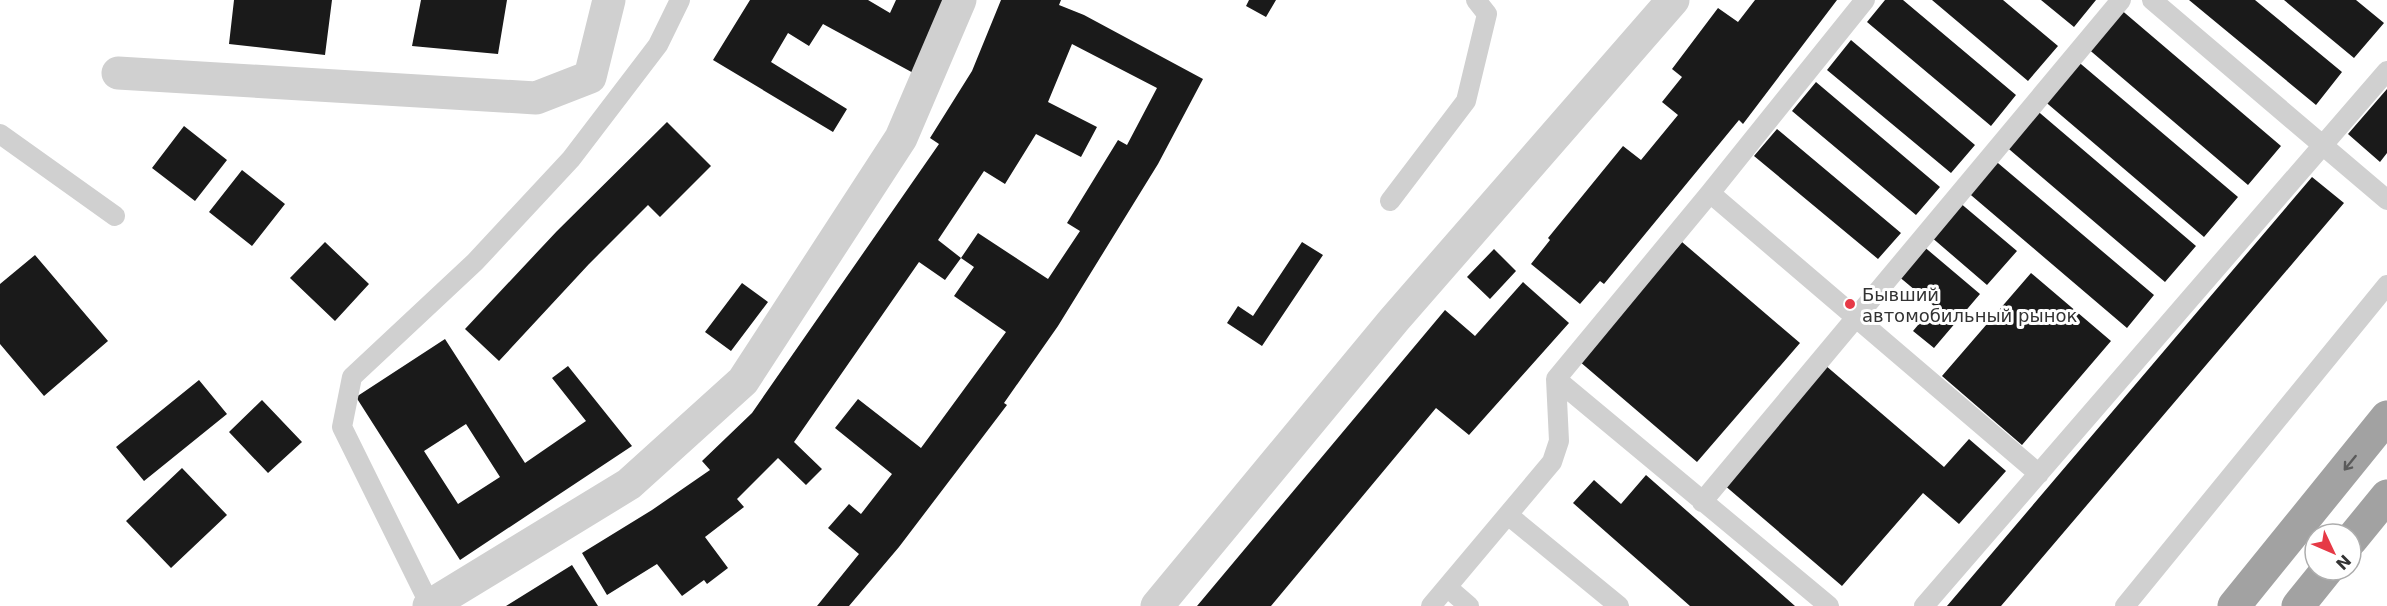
<svg xmlns="http://www.w3.org/2000/svg" width="2387" height="606" font-family="'DejaVu Sans',sans-serif">
<style>
.building{fill:#1a1a1a;fill-rule:evenodd}
.lines{fill:none;stroke-linecap:round;stroke-linejoin:round}
.service{stroke:#d0d0d0;stroke-width:20}
.minor{stroke:#d0d0d0;stroke-width:33}
.trunk{stroke:#a2a2a2;stroke-width:33}
.oneway{stroke:#5a5a5a}
.poi-dot{fill:#e63946;stroke:#fff;stroke-width:2}
.labels{text-anchor:middle;dominant-baseline:central;stroke-width:6;stroke-linejoin:round;paint-order:stroke}
.poi-label{font-size:18px;fill:#333;stroke:#fff;text-anchor:start}
</style>
<rect width="100%" height="100%" fill="#fff"/>
<path class="building" d="M234,0h98l-7,55 -96,-11z
M421,0h86l-9,54 -86,-8z
M750,0h118l22,13 6,-13h58l-37,75 -94,-51 -14,22 -21,-13 -17,29 76,47 -14,23 -120,-72z
M1001,0h60l-2,5 25,10 119,64 -45,85 -100,162 -54,77 3,2 -108,142 -50,59h-32l42,-52 -31,-26 21,-24 12,10 31,-40 -57,-46 23,-29 63,49 85,-116 -52,-36 20,-29 -13,-9 17,-25 70,46 32,-48 -13,-8 51,-83 9,5 30,-57 -85,-44 -24,58 49,25 -16,30 -45,-23 -31,50 -21,-13 -46,69 23,18 -16,22 -26,-18 -125,180 28,27 -16,16 -28,-27 -41,41 7,8 -39,30 23,31 -21,16 -3,-4 -22,16 -25,-32 -50,31 -25,-42 70,-43 58,-40 -8,-9 50,-48 187,-269 -9,-6 42,-67z
M1249,0h27l-10,17 -20,-11z
M1755,0h82l-94,124 -4,-4 -135,164 -4,-3 -20,23 -49,-40 19,-24 -2,-2 75,-92 18,14 37,-45 -16,-13 20,-25 -10,-8 46,-61 20,14z
M1885,0h18l113,95 -25,31 -124,-104z
M1932,0h71l55,46 -30,35z
M2041,0h55l-22,27z
M2189,0h66l87,72 -26,33z
M2284,0h72l28,23 -30,35z
M2119,8l162,138 -33,39 -162,-138z
M1851,40l124,105 -24,28 -124,-103z
M2075,59l163,138 -34,40 -162,-138z
M1816,82l124,105 -24,28 -124,-104z
M2387,89v64l-7,9 -32,-28z
M2034,108l162,138 -31,36 -162,-138z
M667,122l44,44 -51,51 -12,-12 -59,59 -90,97 -34,-32 92,-98z
M184,126l43,34 -32,41 -43,-33z
M1777,129l124,104 -23,26 -124,-103z
M1992,158l162,137 -27,33 -162,-138z
M242,170l43,34 -33,42 -43,-34z
M2312,177l32,26 -343,403h-54z
M1959,202l58,49 -30,34 -57,-49z
M325,242l44,42 -34,37 -45,-43z
M1302,242l21,13 -61,91 -35,-23 11,-17 15,10z
M1682,242l118,101 -103,119 -118,-101z
M1922,245l58,49 -46,54 -21,-17 21,-25 -37,-31z
M1494,249l22,22 -26,28 -23,-22z
M35,255l73,86 -64,55 -44,-52v-60z
M2031,273l80,68 -89,104 -80,-69z
M1523,282l46,41 -100,112 -33,-27 -165,198h-74l248,-296 30,26z
M742,283l26,19 -37,49 -26,-19z
M445,339l80,124 61,-42 -34,-43 16,-12 64,80 -172,114 -104,-163zM466,424l34,53 -42,27 -34,-53z
M1825,365l119,102 25,-28 37,32 -47,53 -36,-31 -81,93 -119,-102z
M199,380l28,34 -83,67 -28,-34z
M262,400l40,42 -34,31 -39,-41z
M182,468l45,47 -56,53 -45,-47z
M1646,475l33,29 116,102h-105l-117,-103 21,-23 27,24z
M572,565l26,41h-92z"/>
<g class="lines">
<path class="service" d="M2152,0l235,200
M0,134l115,82
M1710,193l329,281
M1390,201l76,-100 21,-87 -11,-14
M1556,379l273,227
M1702,502l419,-502
M1508,515l111,91
M1447,587l22,19
M430,605l-88,-178 10,-50 123,-115 96,-103 87,-114 22,-45
M1431,606l121,-144 7,-21 -3,-62 154,-186 155,-193
M1924,606l463,-535
M2125,606l262,-321"/>
<path class="minor" d="M118,73l418,25 54,-21 19,-77
M429,606l200,-122 114,-103 158,-243 59,-138
M1157,606l237,-286 279,-320"/>
<path class="trunk" d="M2351,540l36,-44
M2234,606l153,-189
M2298,606l29,-36"/>
</g>
<defs><path id="oneway-shaft" d="M-6 0H5M1.5-3L5.5 0L1.5 3" fill="none" stroke-width="1.6" stroke-linecap="round" stroke-linejoin="round" transform="scale(1.5)"/></defs>
<use class="oneway" href="#oneway-shaft" transform="translate(2350 463) rotate(129)"/>
<circle class="poi-dot" cx="1850" cy="304" r="6"/>
<g class="labels">
<g class="poi-label">
<text x="1862" y="294">Бывший<tspan x="1862" dy="21">автомобильный рынок</tspan></text>
</g>
</g>
<g transform="translate(2333 552) rotate(134)"><circle r="28" fill="#ffffff" stroke="#adadad" stroke-width="1.5"/>
<path d="M0-4.5L10 22L0 15L-10 22Z" fill="#e63946"/>
<text y="-9" font-size="16" font-weight="bold" text-anchor="middle" fill="#333333">N</text>
</g>
</svg>
